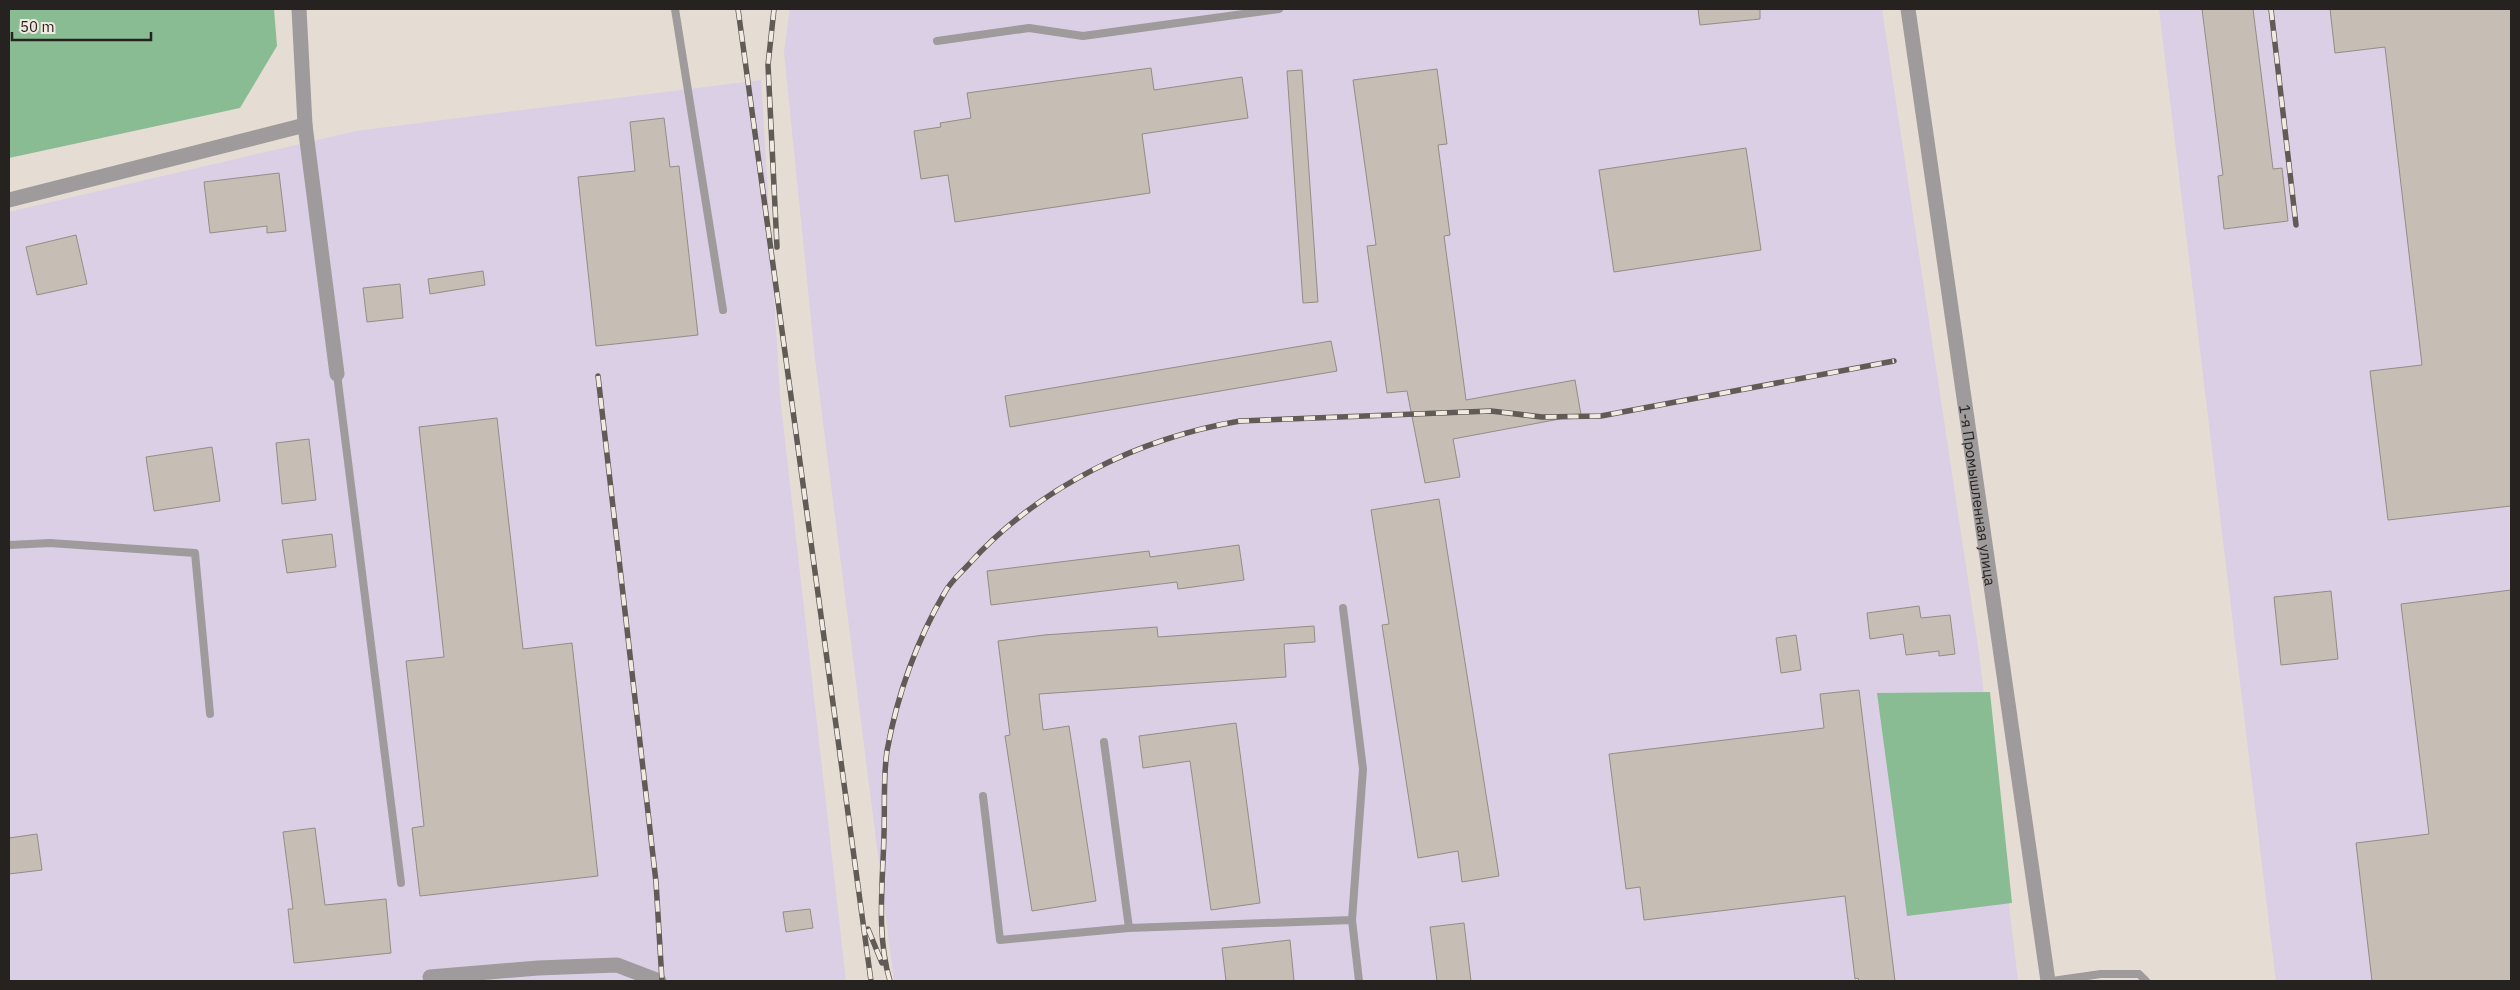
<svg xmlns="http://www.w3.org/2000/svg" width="2520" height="990" font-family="'IBM Plex Sans',sans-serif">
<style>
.industrial{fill:#dacfe4}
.green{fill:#89bc92}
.building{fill:#c6beb5;stroke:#948c85}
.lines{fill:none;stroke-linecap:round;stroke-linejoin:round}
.lane{stroke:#9f9a9b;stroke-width:8}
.street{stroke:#9f9a9b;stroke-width:15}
.rail-casing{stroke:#605b57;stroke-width:5.5}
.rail{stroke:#f2eae1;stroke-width:4;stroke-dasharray:11;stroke-linecap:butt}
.labels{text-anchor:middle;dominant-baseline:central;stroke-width:4;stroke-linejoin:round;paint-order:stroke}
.street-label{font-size:15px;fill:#25221f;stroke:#f2eae1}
</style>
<rect width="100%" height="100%" fill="#e5dcd4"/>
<path class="industrial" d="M790,9h1092l97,644 39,328h-1124l-79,-622 -31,-307z
M2159,9h352v972h-235z
M761,80l19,316 66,585h-837v-769l347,-81z"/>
<path class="green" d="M9,9h265l3,37 -37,62 -231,50z
M1990,692l22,211 -105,13 -30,-223z"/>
<path class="building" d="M1698,9h62v10l-60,6z
M2202,9h51l20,160 9,-1 6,53 -64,8 -6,-53 5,-1z
M2330,9h181v497l-123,14 -18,-149 52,-6 -37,-318 -50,6z
M1151,68l3,22 88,-13 6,41 -106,16 8,59 -195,29 -7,-47 -27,4 -7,-48 27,-4 -1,-4 31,-5 -4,-25z
M1437,69l10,75 -9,1 12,90 -6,1 22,164 109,-20 6,35 -128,24 7,38 -35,6 -18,-92 -20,2 -20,-147 9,-1 -23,-165z
M1302,70l16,232 -15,1 -16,-232z
M664,118l6,49 9,-1 19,169 -102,11 -18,-169 57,-6 -5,-49z
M1746,148l15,102 -147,22 -15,-102z
M279,173l7,58 -19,2v-7l-57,7 -6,-51z
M76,235l11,49 -50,11 -11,-48z
M483,271l2,14 -55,9 -2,-15z
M400,284l3,34 -36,4 -4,-34z
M1331,341l6,30 -327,56 -5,-31z
M497,418l26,231 49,-6 26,233 -178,20 -8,-68 12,-2 -18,-165 38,-4 -25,-230z
M309,439l7,61 -34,4 -6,-61z
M212,447l8,54 -66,10 -8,-54z
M1439,499l60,377 -37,6 -4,-31 -40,7 -36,-233 7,-1 -18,-114z
M332,534l4,33 -49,6 -5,-33z
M1239,545l5,35 -66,9 -1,-7 -186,23 -4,-34 162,-20 1,6z
M2511,590v391h-139l-16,-138 73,-9 -28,-230z
M2331,591l7,68 -57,6 -7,-68z
M1919,606l2,12 29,-3 5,39 -16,2v-5l-33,4 -3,-21 -33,5 -3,-26z
M1314,626l1,16 -31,2 2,33 -247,17 4,36 26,-4 27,175 -64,10 -27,-175 5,-1 -12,-94 46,-6 113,-8 1,10z
M1796,635l5,35 -20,3 -5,-35z
M1859,690l36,291h-36l-1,-3 -3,1 -10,-83 -201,24 -4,-33 -14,2 -17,-135 215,-26 -4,-34z
M1236,723l24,180 -49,7 -21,-149 -47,7 -4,-32z
M315,828l10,77 61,-6 5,54 -97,10 -6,-54h5l-10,-77z
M37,834l5,36 -33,4v-36z
M810,909l3,19 -27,4 -3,-20z
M1464,923l7,58h-34l-7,-54z
M1290,940l4,41h-68l-4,-33z"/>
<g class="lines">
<path class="lane" d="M675,9l48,301
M937,41l92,-13 54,8 196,-27
M337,374l64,509
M9,545l41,-2 145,10 15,161
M1343,608l20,161 -11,151 7,61
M1104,742l25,186 223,-8
M983,796l17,144 129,-12
M2052,981l49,-7h38l7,7"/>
<g class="street">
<path d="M299,9l6,116 32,249"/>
<path id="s1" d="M1908,9l140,972"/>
<path d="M9,200l296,-75"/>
<path d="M430,977l108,-9 79,-3 42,16"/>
</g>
<g class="rail-casing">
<path id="rail" d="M738,9l133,972
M774,9l-6,56 9,182
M2271,9l25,216
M598,376l58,506 6,99
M868,929l14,34
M890,981c-14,-46 -7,-100 -6,-147 1,-27 -1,-56 3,-83 10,-55 30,-111 58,-159 6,-11 17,-20 25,-29 69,-76 169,-125 270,-142l251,-10 51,6 59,-1 293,-55"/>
</g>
<use href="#rail" class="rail"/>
</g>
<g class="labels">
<g class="street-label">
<text stroke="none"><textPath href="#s1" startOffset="491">1-я Промышленная улица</textPath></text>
</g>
</g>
<rect width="2520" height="990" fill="none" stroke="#25221f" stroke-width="20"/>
<path d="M12 32v8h139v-8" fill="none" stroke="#25221f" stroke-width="2.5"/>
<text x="20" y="32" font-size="15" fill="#25221f" stroke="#f2eae1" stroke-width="4" paint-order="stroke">50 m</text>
</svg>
